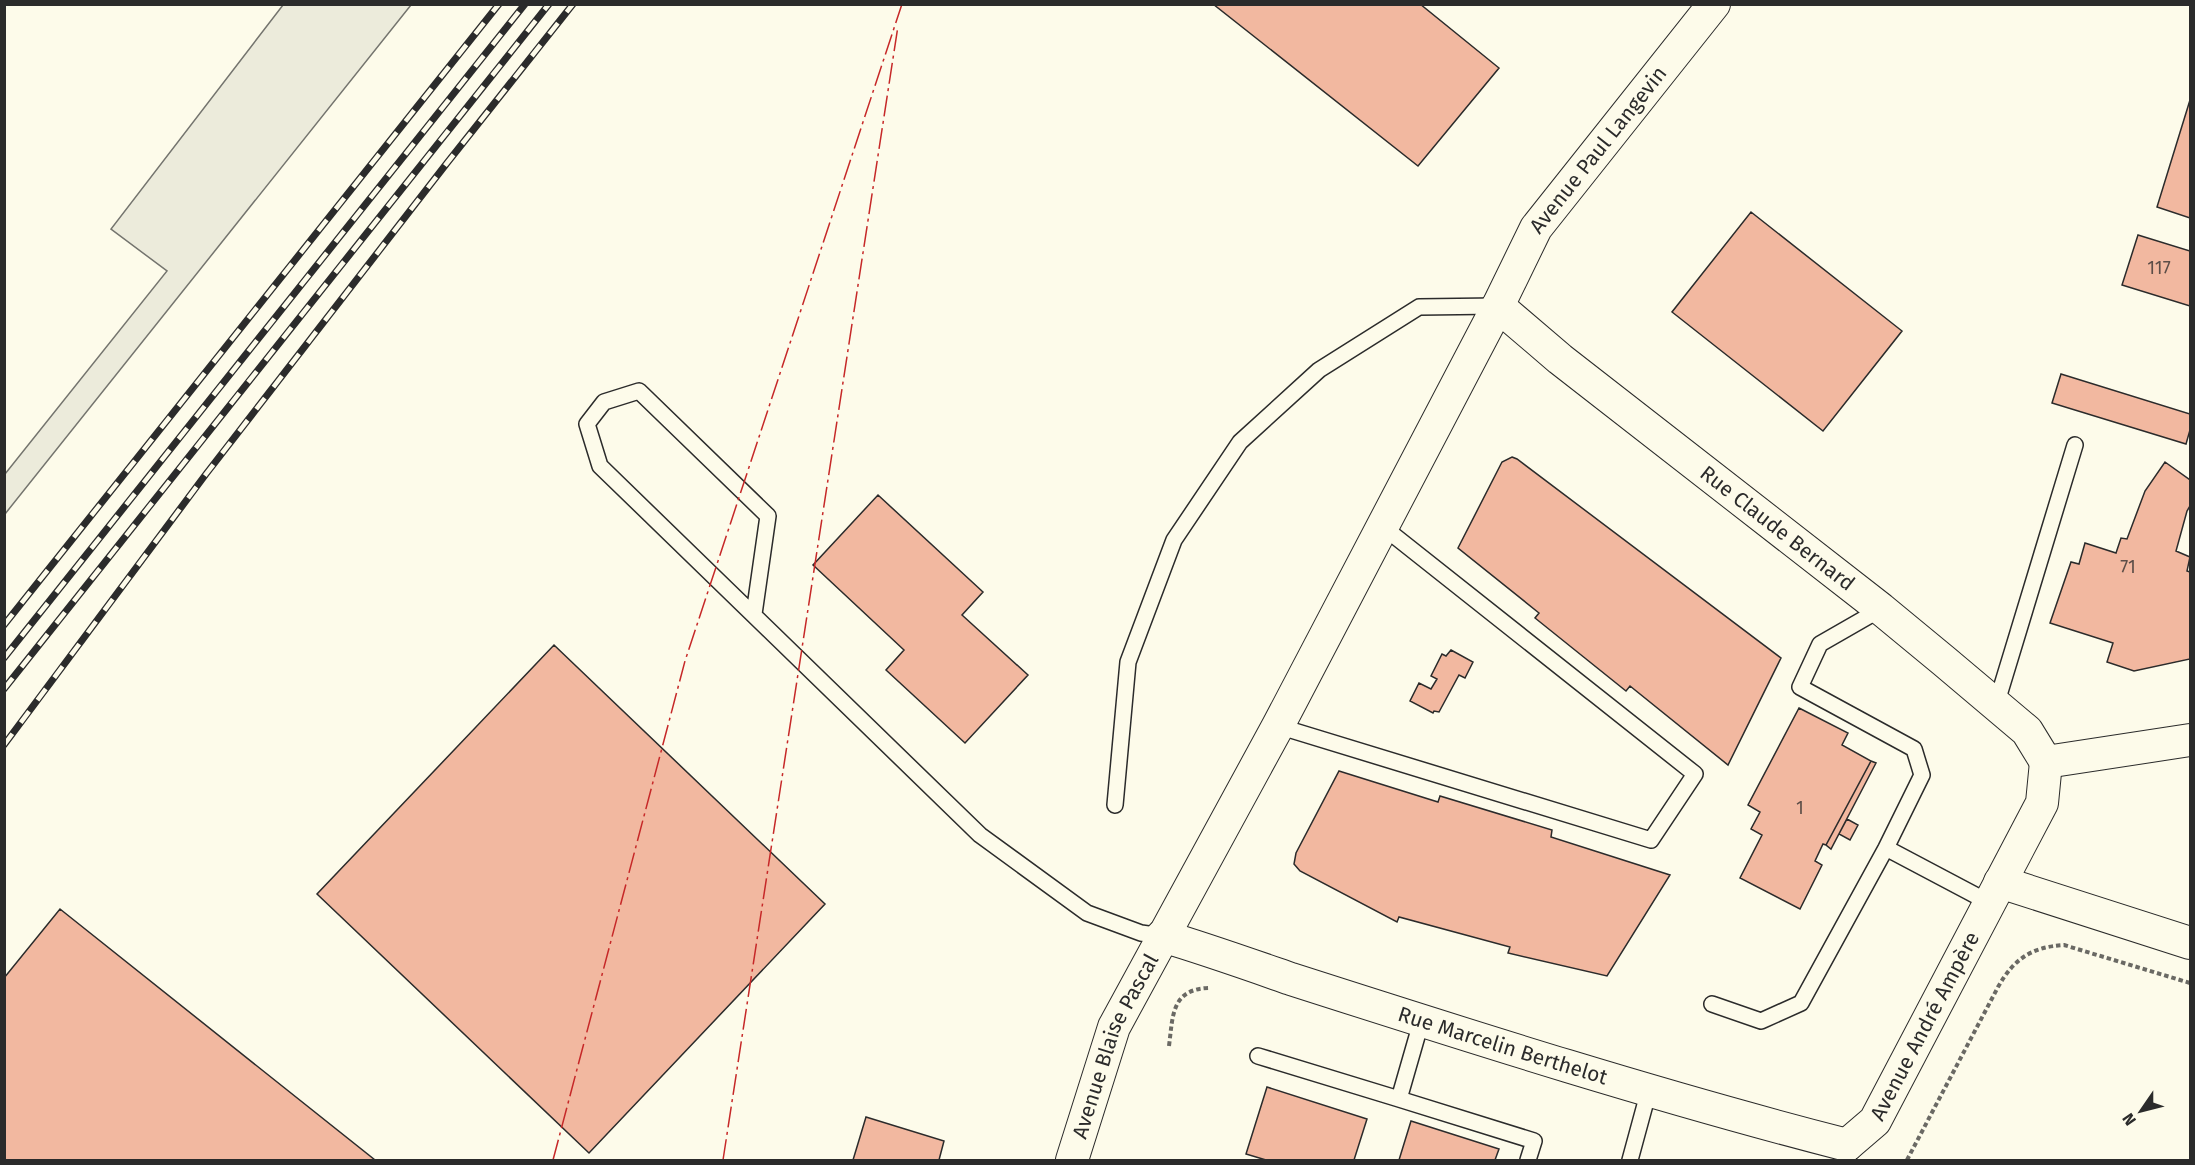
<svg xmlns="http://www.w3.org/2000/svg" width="2195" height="1165" font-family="'Fira Sans',sans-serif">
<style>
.green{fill:#ecebdb;stroke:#74746e;stroke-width:1.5}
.building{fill:#f2b8a0;stroke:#2b2b2b;stroke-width:1.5}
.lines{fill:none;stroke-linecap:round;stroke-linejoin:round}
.lane-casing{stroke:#2b2b2b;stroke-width:18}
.street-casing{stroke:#2b2b2b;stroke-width:34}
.path{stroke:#6a6964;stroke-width:4;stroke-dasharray:4.5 3;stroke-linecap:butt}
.lane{stroke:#fdfbea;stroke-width:15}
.street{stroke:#fdfbea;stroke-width:32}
.rail-casing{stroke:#2b2b2b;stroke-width:7}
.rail{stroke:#fdfbea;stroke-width:4.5;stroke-dasharray:14;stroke-linecap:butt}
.power{stroke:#c62828;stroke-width:1.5;stroke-dasharray:21 4.5 3 4.5;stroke-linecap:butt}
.labels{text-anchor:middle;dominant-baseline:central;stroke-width:4.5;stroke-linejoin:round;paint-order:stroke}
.number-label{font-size:18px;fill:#5d4e48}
.street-label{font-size:21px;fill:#2b2b2b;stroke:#fdfbea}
</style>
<rect width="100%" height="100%" fill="#fdfbea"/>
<path class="green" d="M283,5h128l-406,509v-40l162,-203 -56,-42z"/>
<path class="building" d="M1213,4h207l79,64 -81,98z
M2190,100v118l-33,-11z
M1751,212l151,119 -79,100 -151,-119z
M2138,235l52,16v55l-68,-21z
M2061,374l129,40v16l-4,14 -134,-41z
M1512,457l5,2 264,199 -53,107 -98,-79 -4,5 -91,-73 4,-5 -81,-65 44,-86z
M2165,462l25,18v26l-3,5 -11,40 14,6 -3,14 3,1v87l-56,12 -27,-9 6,-19 -63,-20 21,-61 8,2 6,-21 31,10 5,-15 6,1 18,-48z
M878,495l105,97 -21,23 66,60 -63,68 -79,-73 18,-20 -91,-85z
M554,645l271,259 -236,249 -272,-259z
M1451,650l22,12 -8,16 -6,-3 -20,37 -5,-1 -1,2 -23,-12 9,-18 12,6 6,-10 -6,-3 11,-22 4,2z
M1799,708l49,25 -6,12 29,16 -45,84 -3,-1 -8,17 7,4 -22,44 -60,-31 22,-43 -11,-6 9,-17 -12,-7z
M1871,761l5,2 -45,86 -5,-4z
M1339,771l99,31 2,-6 112,34 -1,7 119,38 -63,101 -99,-23 2,-6 -111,-30 -2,5 -97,-51 -6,-7 2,-11z
M1847,819l11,6 -8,15 -11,-6z
M60,909l315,251h-369l-2,-1v-181z
M1267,1087l100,32 -13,41h-88l-20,-6z
M866,1117l78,24 -5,19h-86z
M1411,1121l88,28 -4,11h-96z"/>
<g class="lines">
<g class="lane-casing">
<path id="lane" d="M754,614l14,-98 -129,-125 -35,11 -17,22 13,42 380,369 107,78 54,20 21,3
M1996,705l79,-260
M1278,726l373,114 44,-66 -313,-248
M1115,805l13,-143 46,-122 66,-98 79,-72 100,-63 79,-1
M1886,848l104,55
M1712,1004l49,17 40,-18 85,-155 36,-73 -8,-26 -114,-62 20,-43 61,-35
M1258,1056l141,43 23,-80
M1399,1099l135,42 -6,19
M1630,1160l19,-70"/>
</g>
<g class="street-casing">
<g id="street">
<path id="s1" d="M1498,306l62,53 321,250 63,52 83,70 19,31"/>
<path d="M2046,762l144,-22"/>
<path d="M2000,882l190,61"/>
<path id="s2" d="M1162,936c44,13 86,28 129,43 184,59 369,118 556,166"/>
<path id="s3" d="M1847,1145l28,-24 167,-318 4,-41"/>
<path id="s4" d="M1072,1160l42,-133 164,-301 220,-420 38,-78 178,-224"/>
</g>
</g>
<path class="path" d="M1169,1046c4,-30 2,-57 40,-58
M1907,1160l91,-173c16,-28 33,-40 66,-42l126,38"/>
<use href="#lane" class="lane"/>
<use href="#street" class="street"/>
<g class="rail-casing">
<path id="rail" d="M4,625l495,-621
M4,658l521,-654
M4,689l545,-685
M4,745l202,-271 241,-311 126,-159"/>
</g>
<use href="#rail" class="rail"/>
<path class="power" d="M553,1160l132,-499 217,-657
M723,1160l175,-1134"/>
</g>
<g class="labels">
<g class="number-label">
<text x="2159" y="268">117</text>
<text x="2128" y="567">71</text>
<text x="1800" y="808">1</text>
</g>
<g class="street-label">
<text stroke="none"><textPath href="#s4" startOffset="1143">Avenue Paul Langevin</textPath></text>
<text stroke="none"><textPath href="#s1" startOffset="357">Rue Claude Bernard</textPath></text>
<text stroke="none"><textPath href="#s3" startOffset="144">Avenue André Ampère</textPath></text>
<text stroke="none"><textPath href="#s2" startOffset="358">Rue Marcelin Berthelot</textPath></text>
<text stroke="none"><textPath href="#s4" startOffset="122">Avenue Blaise Pascal</textPath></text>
</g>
</g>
<rect width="2195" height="1165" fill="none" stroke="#2b2b2b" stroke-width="12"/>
<g transform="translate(2141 1111) rotate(235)" stroke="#fdfbea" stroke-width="4.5" paint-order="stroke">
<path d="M0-4.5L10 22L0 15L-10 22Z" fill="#2b2b2b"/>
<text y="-9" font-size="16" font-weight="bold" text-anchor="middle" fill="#2b2b2b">N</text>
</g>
</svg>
